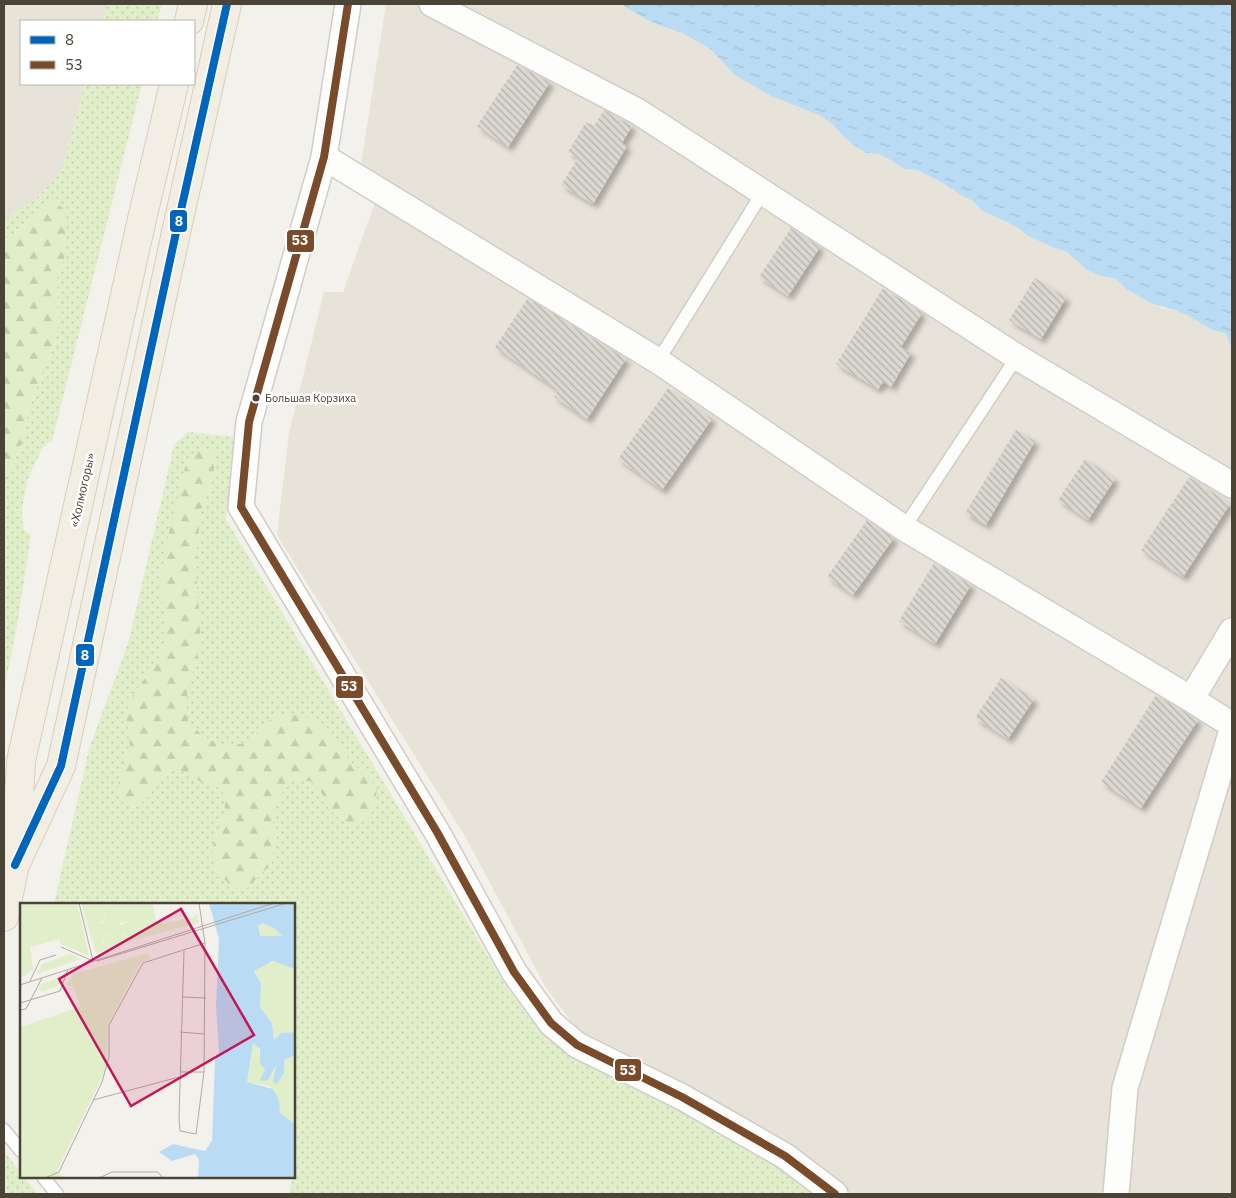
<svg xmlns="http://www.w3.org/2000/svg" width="1236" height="1198" font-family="'IBM Plex Sans',sans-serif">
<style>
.residential{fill:#e8e3d9}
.grass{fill:url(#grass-dots)}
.forest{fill:url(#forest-firs)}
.water{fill:url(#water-ripples)}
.building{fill:url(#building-back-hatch);filter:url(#shadow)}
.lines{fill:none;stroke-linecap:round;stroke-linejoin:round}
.lane-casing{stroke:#d0cdc8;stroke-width:15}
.street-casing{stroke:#d0cdc8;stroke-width:28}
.primary-casing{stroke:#d7ceb8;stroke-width:30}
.lane{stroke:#fdfdfc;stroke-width:12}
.street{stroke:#fdfdfc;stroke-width:25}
.primary{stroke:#f2eee4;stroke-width:28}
.bus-1-casing{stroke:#fff;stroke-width:11}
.bus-2-casing{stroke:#fff;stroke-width:11}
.bus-1{stroke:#0065bd;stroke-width:8}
.bus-2{stroke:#7a4b2a;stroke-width:8}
.bus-dot{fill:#4b4336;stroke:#fff;stroke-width:2}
.labels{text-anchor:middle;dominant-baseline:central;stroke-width:5;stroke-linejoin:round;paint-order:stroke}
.bus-label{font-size:11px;fill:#4b4336;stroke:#fff;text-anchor:start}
.street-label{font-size:12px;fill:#4b4336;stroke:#fff}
.inset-road{fill:none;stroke:#b0aba3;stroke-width:1}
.view{fill:#c2185b;fill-opacity:0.15;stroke:#c2185b;stroke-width:2.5}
.inset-edge{fill:none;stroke:#4b4336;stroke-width:2.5}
.line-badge{stroke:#fff;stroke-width:2}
.badge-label{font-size:14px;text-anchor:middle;font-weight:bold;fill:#fff}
</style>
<defs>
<pattern id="grass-dots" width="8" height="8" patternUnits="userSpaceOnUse" patternTransform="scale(1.25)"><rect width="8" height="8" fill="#e0efca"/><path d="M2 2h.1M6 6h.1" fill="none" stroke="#c2ceae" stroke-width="1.8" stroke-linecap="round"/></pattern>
<pattern id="forest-firs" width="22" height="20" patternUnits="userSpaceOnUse" patternTransform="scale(1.25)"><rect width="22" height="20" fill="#e0efca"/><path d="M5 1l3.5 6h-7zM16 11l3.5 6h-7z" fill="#c2ceae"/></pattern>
<pattern id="water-ripples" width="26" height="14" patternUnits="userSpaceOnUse" patternTransform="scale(1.25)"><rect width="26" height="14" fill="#b9dcf4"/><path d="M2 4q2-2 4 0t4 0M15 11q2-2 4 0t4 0" fill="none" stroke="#a1bed2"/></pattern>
<pattern id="building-back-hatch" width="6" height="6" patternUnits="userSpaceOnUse" patternTransform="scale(1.25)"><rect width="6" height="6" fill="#dbd8d2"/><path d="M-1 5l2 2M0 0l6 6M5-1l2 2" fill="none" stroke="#b4b1ab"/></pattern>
<filter id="shadow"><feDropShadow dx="4.5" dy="4.5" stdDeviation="2.5" flood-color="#0004"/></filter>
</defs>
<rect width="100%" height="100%" fill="#f3f1ec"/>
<path class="residential" d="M4,4h103l-5,17h-81v63h64l-24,88 -26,28 -31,20z
M386,4h234l29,17 10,4 23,8 28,16 16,17 45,30 50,20 12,9 9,10 24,18 13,1 13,7 12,8 13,1 24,12 23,15 9,4 9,10 25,11 11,6 10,8 24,11 15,5 20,18 13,6 16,3 10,10 37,19 14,3 12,5 23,14 13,3 7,16v845h-381l-63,-49 -205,-108 -37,-49 -80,-150 -189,-303 12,-102 35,-141h19l38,-106 -21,-15z"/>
<path class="grass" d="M107,4h55l-5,17h-55z
M85,84h57l-90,357 -9,6 -16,34 -5,28 1,20 8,6 -13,85 -14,71v-208l18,-40 6,-33 11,-30 8,-16 11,-32 -1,-53 6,-16 -27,-53 -10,15 -22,15v-20l31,-20 26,-28z
M188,432l47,5 -9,82 278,464 33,45 36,28 101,50 110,61 31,27h-526l8,-38 -3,-1v-251h-240l35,-155 40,-109 45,-195z
M4,1151l17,22v4h3l14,17h-34z"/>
<path class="forest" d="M51,200l15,10v36l-3,17 -6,16 1,53 -11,32 -8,16 -11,30 -6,33 -18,40v-243l22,-15 10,-15z
M196,449l17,1 1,18 -2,16 -7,13 -4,14 -5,48 1,32 4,35 -4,32 -9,31 -2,16 2,17c15,16 38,32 61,18 8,-5 17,-19 26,-23 13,-5 36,-1 48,7 13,10 18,28 30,40 3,3 8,6 12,9 4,5 8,10 12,15l-2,18 -8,14 -15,6 -13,-8 -11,-10 -6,-15 -12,-12 -16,-1 -10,10 -8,14 -3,17 4,16 -4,16 -6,15 -23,23c-13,-5 -20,-10 -27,-22 -12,-21 2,-36 7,-56 1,-5 1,-11 2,-16l-10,-12 -15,-3 -14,-9 -15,-3 -15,9 -6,15 -11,11h-15l-9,-12 4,-16 6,-16 4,-16 -4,-31 5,-16 29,-41 6,-15v-16l-5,-31v-17l3,-18 6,-33 5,-15 6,-31 5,-16z"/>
<path class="water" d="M620,4h612v345l-7,-16 -13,-3 -23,-14 -12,-5 -26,-8 -25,-14 -10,-10 -16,-3 -13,-6 -20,-18 -15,-5 -24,-11 -10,-8 -11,-6 -25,-11 -9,-10 -9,-4 -23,-15 -24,-12 -13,-1 -12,-8 -13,-7 -13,-1 -14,-9 -10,-9 -9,-10 -12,-9 -50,-20 -36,-21 -25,-26 -28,-16 -23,-8 -10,-4z"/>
<path class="building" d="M517,65l33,17 -42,65 -31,-21z
M604,110l28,16 -10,17 5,3 -34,58 -32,-19 17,-27 -10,-6 18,-30 8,4z
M791,228l29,19 -32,49 -29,-19z
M1035,278l31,20 -25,41 -32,-19z
M883,288l39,25 -21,34 10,6 -20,34 -8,-5 -5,7 -42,-25z
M528,298l98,61 -39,60 -33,-22 4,-7 -63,-43z
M668,388l44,31 -50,71 -44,-31z
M1016,430l19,11 -49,84 -21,-12z
M1085,459l30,20 -27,41 -30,-20z
M1189,477l41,27 -47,73 -42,-27z
M867,520l27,18 -41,57 -26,-18z
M934,563l37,22 -36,59 -36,-23z
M1001,678l33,21 -26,40 -33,-21z
M1156,695l42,25 -57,88 -40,-26z"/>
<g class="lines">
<g class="lane-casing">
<path id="lane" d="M658,361l105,-169
M904,528l113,-171
M4,1130l17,21
M43,1177l14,17"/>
</g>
<g class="street-casing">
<path id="street" d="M348,4l-24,153 -75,265 -8,85 196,325 77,140 37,51 26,22 105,52 103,59 50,38
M432,4l205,107 380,246 215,128
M324,157l334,204 246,167 287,171 41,26
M1191,699l41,-68
M1116,1194l9,-106 107,-358"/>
</g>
<g class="primary-casing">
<path id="primary" d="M189,21l4,-17
M15,865l46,-99 116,-538 50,-224
M4,917l11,-52 6,-104 121,-542 32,-135"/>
</g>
<use href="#lane" class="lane"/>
<use href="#street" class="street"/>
<use href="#primary" class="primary"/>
<g class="bus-1-casing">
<path id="bus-1" d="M15,865l46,-99 116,-538 50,-224"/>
</g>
<g class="bus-2-casing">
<path id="bus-2" d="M348,4l-24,153 -75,265 -8,85 196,325 77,140 37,51 26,22 105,52 103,59 50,38"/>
</g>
<use href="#bus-1" class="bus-1"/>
<use href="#bus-2" class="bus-2"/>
</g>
<circle class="bus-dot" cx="256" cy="398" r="4.5"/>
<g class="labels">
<g class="bus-label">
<text x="265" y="398">Большая Корзиха</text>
</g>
<g class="street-label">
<text transform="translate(82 490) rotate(-77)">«Холмогоры»</text>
</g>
</g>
<g transform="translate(20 903)">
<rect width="275" height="275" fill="#f3f1ec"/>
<path d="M0,0h57l12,53 -28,-12 -2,-5 -29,8 3,22 -13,10zM61,0h72l3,18 6,3 31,-6 4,-4 2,9 -66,17 -37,14zM84,0h5l4,5 -4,19 -9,-4 4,-3zM115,16l7,1 -5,1 1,6 11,-4 10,2 -9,9 -21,4 -18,11 -9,-7 5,-7 13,3 6,-2 -10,-7 5,-6zM242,19l12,6 8,8h-22l-2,-10zM128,50l2,6 -9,3 -33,62 -2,45 -49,102 7,7h-44v-151l60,-20 -7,-21 -5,1 -1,-3 6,-10zM50,51l11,5 -45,15 6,-10zM256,58l19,8v63l-14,1 -7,8 -2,-18 -12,-16 1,-24 -7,-14zM44,73l-6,10 -16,6 -4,-2 3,-6zM236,139l9,28 -2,11 6,-3 7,-13 -2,14 3,5 7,-11v-13l11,-5v69l-16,-11 -4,-22 -6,-5 -22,-4 5,-37z" fill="#e0efca" fill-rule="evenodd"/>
<path d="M89,0l4,5 -1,17 -11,2 4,-9 -3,-13zM119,13l4,2 -6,4 1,5 14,-6 11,7 -13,6 -21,4 -18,11 -8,-1 2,-12 19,1 2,-3 -7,-2 -2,-5zM126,52l-28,16v5l8,6 -3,12 -6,-1 1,-8 -14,1 2,-5 7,-4 -6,-10z" fill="#e0efca"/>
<path d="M189,0h86v66l-22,-8 -19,10 7,12 -1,24 12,16 2,17 7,-7 14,-1v23l-11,5v13l-7,11 -4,-2 3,-17 -8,15 -5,1 -3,-1 5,-10 -5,-7v-14l-7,-6 -6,39 26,7 6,11 1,13 15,11v54h-97l1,-19 -4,-5 -23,7 -13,-9 14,-8 32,7 7,-10 3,-82 4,-6 -3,-47 3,-67zM242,20l12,5 8,8h-22l-2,-10z" fill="#b9dcf4" fill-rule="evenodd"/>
<path class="inset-road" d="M59,0l14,58M41,44l32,14M164,48l-5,168 1,12 16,3 8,-62 1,-129M77,58l190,-58M10,78l10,-21 16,-5M0,82l254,-82M163,94l23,1M0,100l40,-12 8,-22M0,107l6,-1 16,-31M160,129l24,2M160,169h24M73,197l86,-23M25,275l14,-6 43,-90 7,-25v-32l34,-62 62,-20 -6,-40M79,275l13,-6h46l5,6"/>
<path class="view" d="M161,6l73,126 -123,71 -72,-127z"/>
<rect width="275" height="275" class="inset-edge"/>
</g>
<g class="line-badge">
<rect x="169" y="209" width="19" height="24" rx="5" fill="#0065bd"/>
<rect x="286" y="229" width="29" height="24" rx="5" fill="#7a4b2a"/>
<rect x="75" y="643" width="20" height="24" rx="5" fill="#0065bd"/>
<rect x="335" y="675" width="29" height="24" rx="5" fill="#7a4b2a"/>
<rect x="614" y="1058" width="28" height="24" rx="5" fill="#7a4b2a"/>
</g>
<g class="badge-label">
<text x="179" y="226">8</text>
<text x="300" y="245">53</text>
<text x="85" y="660">8</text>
<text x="349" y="691">53</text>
<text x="628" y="1075">53</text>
</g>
<rect width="1236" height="1198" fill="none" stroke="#4b4336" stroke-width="10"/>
<rect x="20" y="20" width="175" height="65" fill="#ffffff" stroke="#b7b4af"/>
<rect x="30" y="36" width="25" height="8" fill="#0065bd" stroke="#b7b4af"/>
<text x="65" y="45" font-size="15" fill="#4b4336">8</text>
<rect x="30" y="61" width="25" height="8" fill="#7a4b2a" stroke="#b7b4af"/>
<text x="65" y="70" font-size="15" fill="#4b4336">53</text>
</svg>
